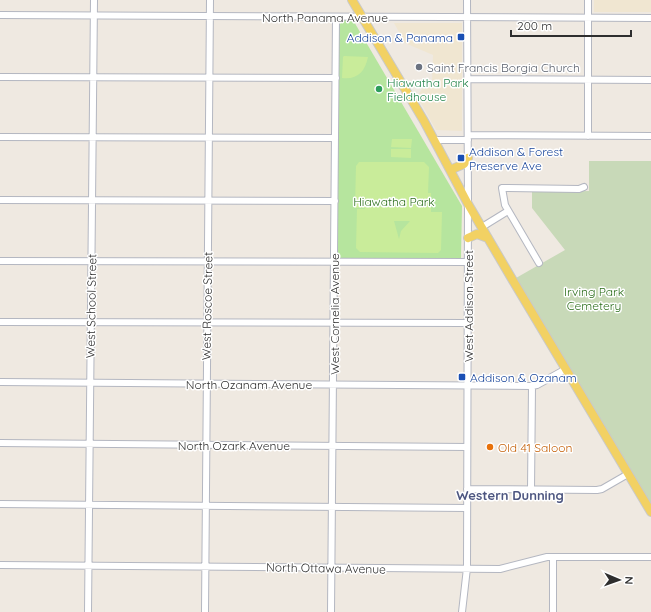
<svg xmlns="http://www.w3.org/2000/svg" width="651" height="612" font-family="Quicksand,sans-serif">
<style>
.education{fill:#f0e6d1}
.green{fill:#b6e59e}
.cemetery{fill:#c8d9b8}
.pitch{fill:#c9ec9a;fill-rule:evenodd}
.lines{fill:none;stroke-linecap:round;stroke-linejoin:round}
.minor-casing{stroke:#b4b7c1;stroke-width:8}
.major-casing{stroke:#c9c9c9;stroke-width:10}
.minor{stroke:#fff;stroke-width:6}
.major{stroke:#f2d163;stroke-width:8}
.transit-dot{fill:#1a4fb4;stroke:#fff;stroke-width:1.5}
.worship-dot{fill:#6b7280;stroke:#fff;stroke-width:1.5}
.leisure-dot{fill:#2e9e5b;stroke:#fff;stroke-width:1.5}
.food-dot{fill:#e8710a;stroke:#fff;stroke-width:1.5}
.labels{text-anchor:middle;dominant-baseline:central;stroke-width:3;stroke-linejoin:round;paint-order:stroke}
.street-label{font-size:12px;fill:#2e2e2e;stroke:#fff}
.transit-label{font-size:12px;fill:#164399;stroke:#fff;text-anchor:start}
.worship-label{font-size:12px;fill:#5b616d;stroke:#fff;text-anchor:start}
.leisure-label{font-size:12px;fill:#27864d;stroke:#fff;text-anchor:start}
.park-label{font-size:12px;fill:#2c6e1b;stroke:#fff}
.food-label{font-size:12px;fill:#c56008;stroke:#fff;text-anchor:start}
.neighbourhood-label{font-size:13px;font-weight:bold;fill:#4d5680;stroke:#fff}
</style>
<rect width="100%" height="100%" fill="#efe9e1"/>
<path class="education" d="M594,0h57v12h-57z
M394,23h68v108l-26,-1 -19,-34 6,-8 9,-5 1,-28 -28,-12z"/>
<path class="green" d="M340,20h13l109,186 -1,52h-122l-2,-1 2,-235z"/>
<path class="cemetery" d="M589,161h62v343l-135,-226 49,-28 -33,-42v-16l57,-1z"/>
<path class="pitch" d="M344,56l24,1c-3,15 -11,23 -26,21l1,-21z
M392,139h20l-1,9 -20,-1z
M391,149h20v9l-20,-1z
M359,162h65l5,5 -1,26h3v19h11l-1,38 -3,3 -78,-1 -4,-4 1,-39h8v-1h-10l1,-42zM394,221h16l-9,10 -2,8z"/>
<g class="lines">
<g class="minor-casing">
<path id="minor" d="M588,0v136
M0,15l651,3
M0,77l336,1
M467,79l184,1
M468,135l183,1
M0,137l335,1
M435,140h33
M0,200l335,1
M482,227l26,-16
M0,261l468,1
M539,263l-34,-58 -3,-17 77,1 5,-2
M0,322l467,1
M0,382l532,4 5,-1 29,-16
M0,443l467,4
M467,489l130,1 5,-1 26,-15
M531,490l1,-104
M0,504l467,4
M0,565l500,4 47,-12h104
M88,612l6,-612
M205,612l5,-612
M331,612l5,-595
M462,612l5,-44 1,-364 -1,-204
M553,612v-55"/>
</g>
<g class="major-casing">
<path id="major" d="M352,0l72,121 44,83 44,75 139,233
M450,170l14,-6 4,-6
M468,238l9,-4 11,4"/>
</g>
<use href="#minor" class="minor"/>
<use href="#major" class="major"/>
</g>
<g class="transit-dot">
<rect x="457" y="33" width="8" height="8" rx="2"/>
<rect x="457" y="154" width="8" height="8" rx="2"/>
<rect x="458" y="373" width="8" height="8" rx="2"/>
</g>
<circle class="worship-dot" cx="419" cy="67" r="4"/>
<circle class="leisure-dot" cx="379" cy="89" r="4"/>
<circle class="food-dot" cx="490" cy="447" r="4"/>
<g class="labels">
<g class="street-label">
<text x="325" y="17">North Panama Avenue</text>
<text transform="translate(91 306) rotate(-89)">West School Street</text>
<text transform="translate(207 306) rotate(-89)">West Roscoe Street</text>
<text transform="translate(468 306) rotate(-90)">West Addison Street</text>
<text transform="translate(334 314) rotate(-90)">West Cornelia Avenue</text>
<text x="249" y="384">North Ozanam Avenue</text>
<text x="234" y="445">North Ozark Avenue</text>
<text transform="translate(326 568) rotate(1)">North Ottawa Avenue</text>
</g>
<g class="transit-label">
<text x="453" y="37" text-anchor="end">Addison &amp; Panama</text>
<text x="469" y="151">Addison &amp; Forest<tspan x="469" dy="14">Preserve Ave</tspan></text>
<text x="470" y="377">Addison &amp; Ozanam</text>
</g>
<g class="worship-label">
<text x="427" y="67">Saint Francis Borgia Church</text>
</g>
<g class="leisure-label">
<text x="387" y="82">Hiawatha Park<tspan x="387" dy="14">Fieldhouse</tspan></text>
</g>
<g class="park-label">
<text x="394" y="201">Hiawatha Park</text>
<text x="594" y="291">Irving Park<tspan x="594" dy="14">Cemetery</tspan></text>
</g>
<g class="food-label">
<text x="498" y="447">Old 41 Saloon</text>
</g>
<g class="neighbourhood-label">
<text x="510" y="495">Western Dunning</text>
</g>
</g>
<g transform="translate(619 580) rotate(92)" stroke="#ffffff" stroke-width="3" paint-order="stroke">
<path d="M0-3L7 15L0 10L-7 15Z" fill="#2e2e2e"/>
<text y="-6" font-size="11" font-weight="bold" text-anchor="middle" fill="#2e2e2e">N</text>
</g>
<path d="M511 30v6h120v-6" fill="none" stroke="#2e2e2e" stroke-width="2"/>
<text x="517" y="30" font-size="12" fill="#2e2e2e" stroke="#ffffff" stroke-width="3" paint-order="stroke">200 m</text>
</svg>
